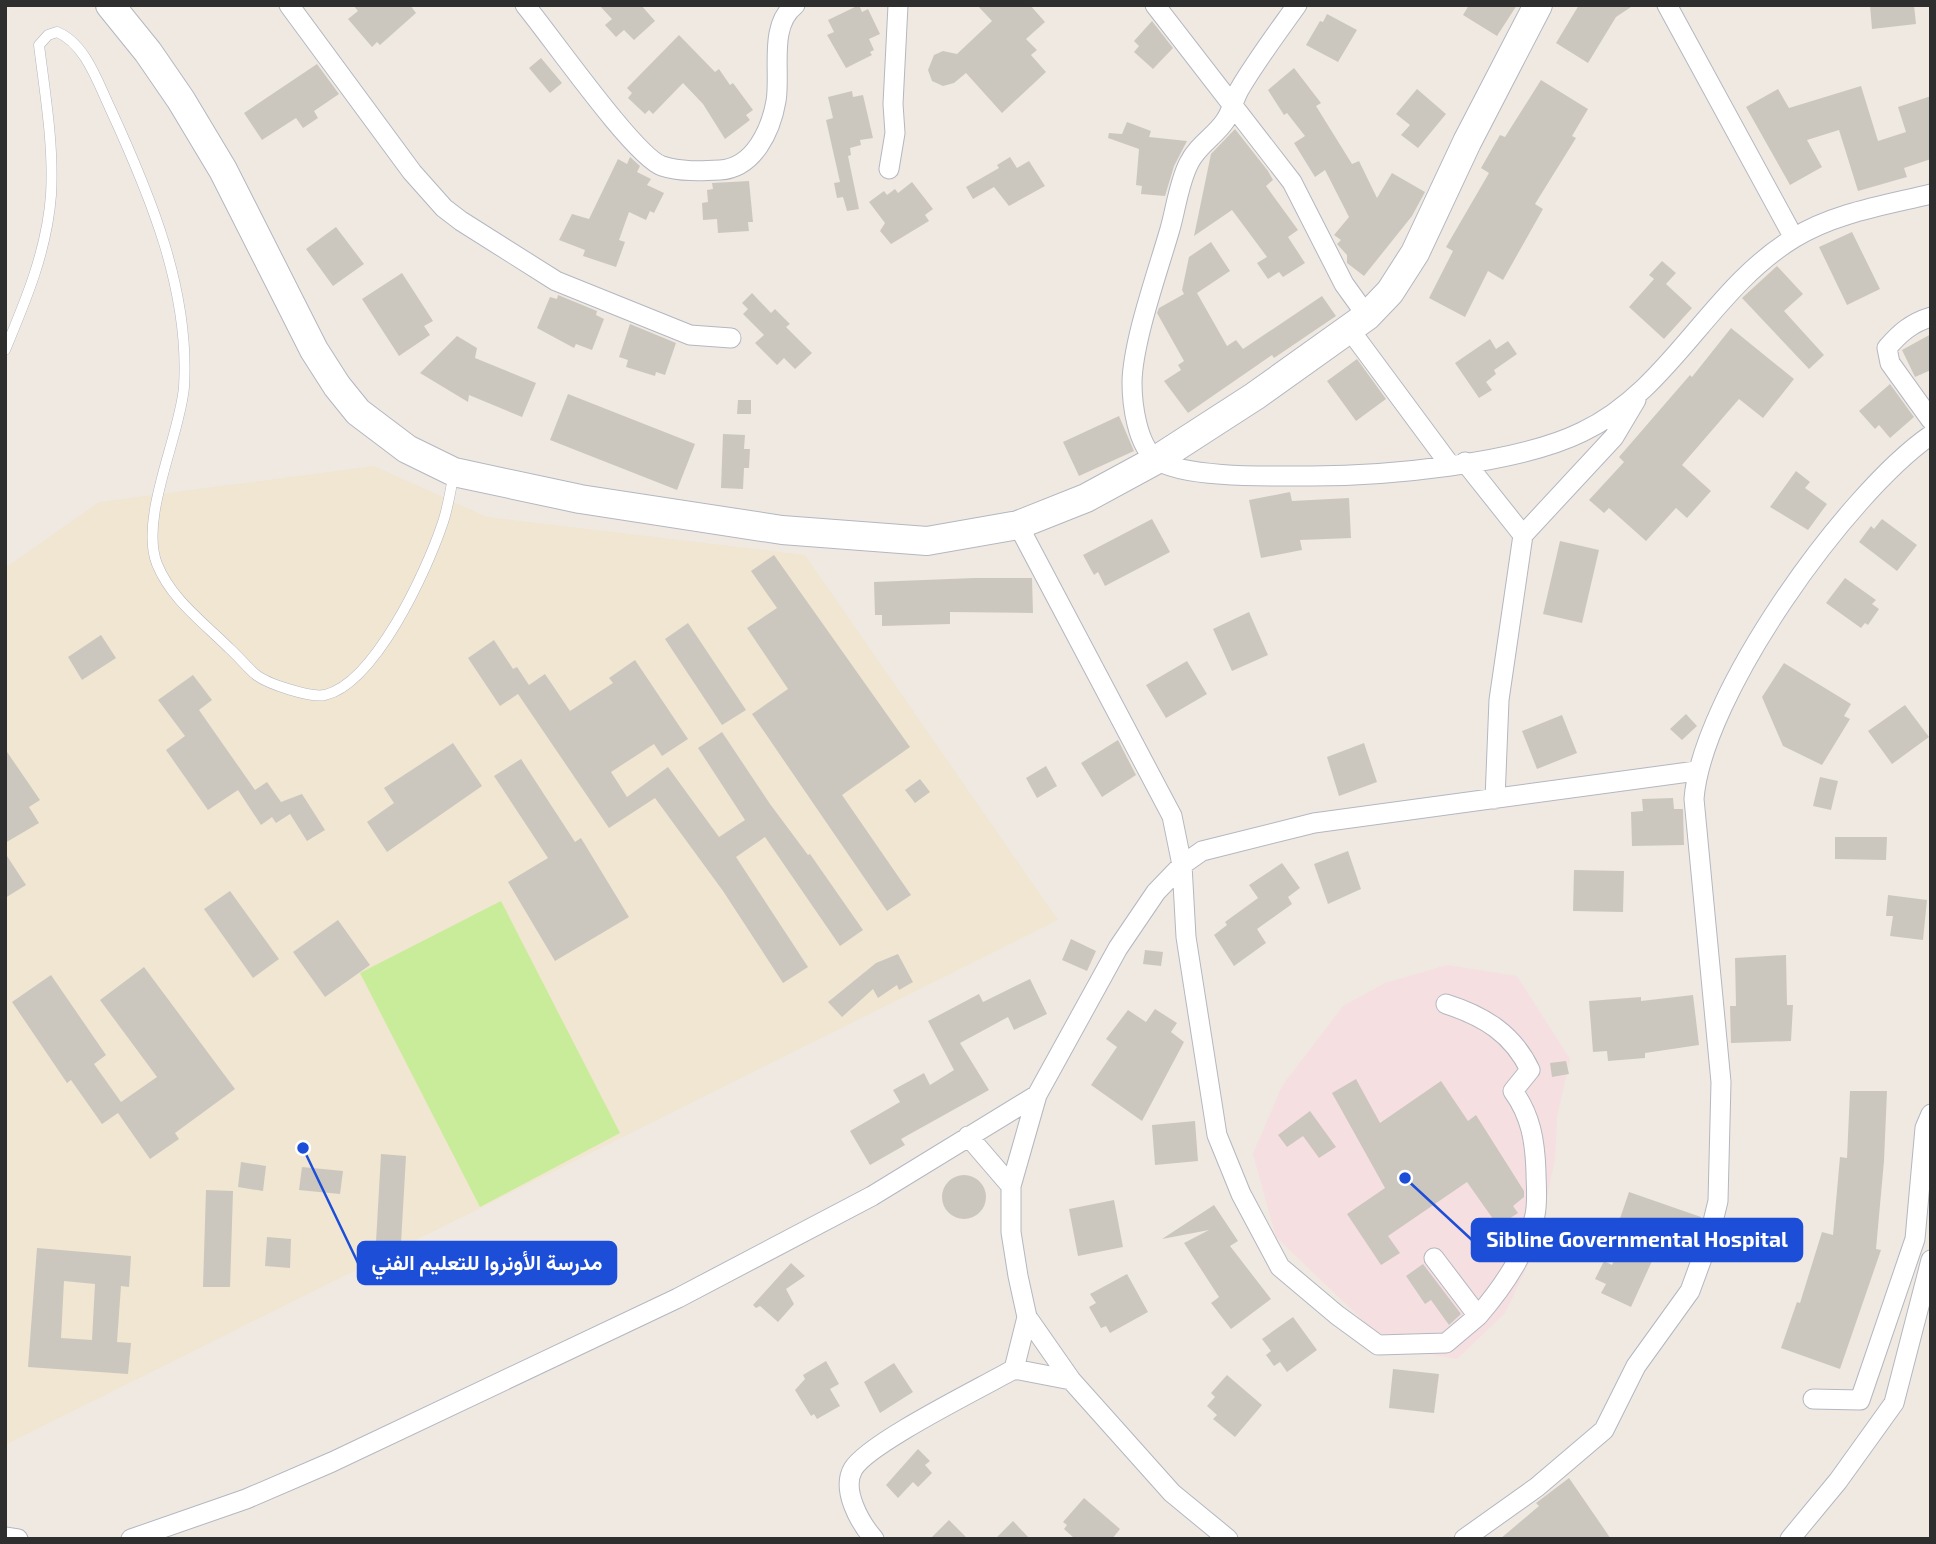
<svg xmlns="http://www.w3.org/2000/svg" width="1936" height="1544" font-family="'Exo 2',Vazirmatn,sans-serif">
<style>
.education{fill:#f0e6d1}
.medical{fill:#f5dfe0}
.pitch{fill:#c9ec9a}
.building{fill:#cbc7bf;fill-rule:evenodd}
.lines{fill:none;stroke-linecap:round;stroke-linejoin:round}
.service-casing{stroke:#b4b7c1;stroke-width:11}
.minor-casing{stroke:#b4b7c1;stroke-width:21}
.secondary-casing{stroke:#b4b7c1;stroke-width:30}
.service{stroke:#fff;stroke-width:10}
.minor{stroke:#fff;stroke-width:19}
.secondary{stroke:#fff;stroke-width:28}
.leader{fill:none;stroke:#1d4ed8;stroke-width:2.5}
.callout-dot{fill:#1d4ed8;stroke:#fff;stroke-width:2.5}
.callout{fill:#1d4ed8;stroke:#1d4ed8;stroke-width:2.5}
.callout-label{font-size:21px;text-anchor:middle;font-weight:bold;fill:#fff}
</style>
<rect width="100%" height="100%" fill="#efe9e1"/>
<path class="education" d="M374,466l113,51 318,38 253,365 -1053,525v-877l94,-66z"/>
<path class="medical" d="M1447,965l70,11 53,83 -13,58 -2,42 -19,89 -31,65 -48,46 -24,-4 -60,-25 -97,-93 -23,-83 29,-68 61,-80 42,-23z"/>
<path class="pitch" d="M501,901l119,232 -140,74 -120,-234z"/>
<path class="building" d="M353,5h57l6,8 -36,32 -3,-3 -5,5 -24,-28 10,-8z
M599,5h42l14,16 -21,19 -10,-10 -8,7 -11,-12 7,-6z
M859,5l3,7 6,-3 12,25 -11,5 5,11 -4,2 2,3 -26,13 -19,-33 7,-3 -6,-12z
M977,5h53l15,17 -19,17 11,11 -6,5 15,17 -44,41 -36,-40 -12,10 -11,3 -11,-5 -4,-11 6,-15 9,-4 14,3 35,-33z
M1469,5h48l-20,31 -34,-21z
M1579,5h55l-18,12 -28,46 -32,-20z
M1870,5h44l2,19 -44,5z
M1327,14l30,16 -19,32 -32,-17 14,-24 3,1z
M1152,21l21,27 -20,21 -19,-17 5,-6 -5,-5z
M679,35l36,37 4,-3 11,16 3,-2 20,27 -7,5 4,5 -25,19 -22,-35 -20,-21 -30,31 -4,-4 -4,4 -17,-16 4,-5 -5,-5z
M541,58l21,25 -12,10 -21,-25z
M317,64l22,30 -25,17 4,7 -15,10 -7,-10 -34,22 -18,-27z
M1294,68l27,35 -5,3 36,58 7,-3 18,37 15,-25 33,19 -13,24 -48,60 -17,-13v-8l-10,-11 4,-4 -7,-5 15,-18 -24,-47 -10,7 -21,-34 11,-7 -18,-23 -3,2 -16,-25z
M1541,80l47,29 -16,27 4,2 -41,66 8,5 -40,71 -15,-9 -23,46 -36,-19 24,-47 -7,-4 43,-74 -8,-5 19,-33 5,2z
M1861,86l17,55 28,-9 -8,-25 33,-11v63l-27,9 3,9 -49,14 -19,-61 -32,10 15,27 -32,18 -44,-78 32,-18 11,19z
M1417,89l29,25 -28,34 -17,-13 9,-10 -14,-11z
M852,91l1,6 10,-2 10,43 -13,2 1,5 -11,3 1,7 -3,1 11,53 -12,2 -4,-14 -6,1 -3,-15 6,-1 -14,-62 7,-2 -5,-21z
M1127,122l24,9 -2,6 38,4 -13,25 -9,30 -24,-2 1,-8 -6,-1 3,-36 -31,-11 1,-5 13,1z
M1235,129l33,42 5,9 -7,6 32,44 -10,7 17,26 -22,14 -4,-5 -11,7 -11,-16 10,-6 -35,-47 -38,26 17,-82z
M630,157l10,9 -3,6 14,7 -4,6 17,8 -10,20 -4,-2 -4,9 -17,-8 -10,28 6,2 -9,25 -33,-11 2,-6 -26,-10 13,-26 17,5 29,-60 9,5z
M1010,157l7,11 12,-7 16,25 -36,20 -15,-19 -21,12 -7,-12 33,-19 -2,-3z
M749,181l4,41h-5l1,9 -31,2 -1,-14 -14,1 -1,-17 6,-1 -1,-12 6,-1 -1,-6z
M912,182l21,27 -8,6 4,6 -38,23 -11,-13 5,-8 -16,-21 15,-11 3,4 8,-6 3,4z
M336,227l28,37 -31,22 -27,-37z
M1852,232l28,57 -33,16 -28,-58z
M1211,242l19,29 -33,22 30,53 9,-6 7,9 79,-53 14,20 -62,42 -2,-3 -84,58 -24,-32 17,-11 -3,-5 6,-4 -27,-48 2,-5 25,-14 -2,-4 7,-33z
M1662,261l14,12 -10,11 26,24 -28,31 -35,-32 25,-28 -5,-4z
M1777,266l26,28 -19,17 40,44 -15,14 -67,-71z
M402,273l31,48 -9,5 6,9 -31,21 -37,-57z
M752,293l19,20 4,-4 15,15 -4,3 26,26 -17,16 -11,-11 -7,7 -22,-22 9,-8 -21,-21 5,-5 -6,-6z
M558,295l39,16 -1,4 8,4 -12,31 -16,-6 -2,4 -37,-20 13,-31 7,2z
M630,324l46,19 -11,32 -9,-3 -1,4 -29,-9 2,-7 -9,-3z
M1731,328l63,51 -31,39 -24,-19 -57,66 29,26 -24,27 -11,-10 -30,33 -37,-33 -5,5 -15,-13 35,-38 -5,-5 71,-82 2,2z
M1931,334v36l-16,7 -13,-27z
M457,336l20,12 -2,10 61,25 -14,34 -53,-22 -1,7 -48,-29z
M1490,339l6,10 12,-8 9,13 -23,16 2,4 -10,8 6,8 -13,8 -24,-35z
M1357,359l29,40 -30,22 -29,-40z
M1890,384l24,33 -24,21 -11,-13 -4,4 -16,-18z
M568,394l127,50 -18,46 -127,-50z
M738,400h13v14h-14z
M1119,416l15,35 -55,25 -16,-34z
M723,434l22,1 -1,14h6l-1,19h-5l-1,21 -22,-1z
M1796,471l14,11 -5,6 22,16 -19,26 -38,-23z
M1290,492l2,9 57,-3 2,40 -51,2 2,10 -41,8 -12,-58z
M1152,519l18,33 -65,34 -7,-14 -4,3 -11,-20z
M1882,519l35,26 -20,26 -38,-29 12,-16 3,3z
M1560,541l39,9 -17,73 -39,-9z
M774,555l136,192 -68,48 69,100 -24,16 -135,-197 36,-25 -41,-61 30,-20 -26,-37z
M974,578h58l1,35 -83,-1v12l-68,2v-11h-7l-1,-33z
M1845,578l31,22 -4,4 7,5 -11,16 -3,-2 -4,5 -35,-25z
M1249,612l19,43 -36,16 -19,-42z
M688,623l58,87 -24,15 -57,-86z
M101,635l15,23 -34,22 -14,-23z
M494,640l19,29 4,-2 12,18 16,-11 25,37 43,-28 -4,-5 26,-18 53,79 -26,17 -8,-12 -43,28 16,25 41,-30 51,70 26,-17 -47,-72 24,-16 48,72 38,51 2,-1 53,76 -23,16 -75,-109 -29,20 72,110 -25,16 -60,-92 -68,-93 -46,30 -91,-134 -18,12 -32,-48z
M1187,661l20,33 -41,24 -20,-33z
M1784,663l67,41 -7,12 6,3 -28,46 -39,-19 -21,-49z
M193,675l19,25 -13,10 56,80 12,-8 14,20 21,-8 23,36 -18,11 -17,-27 -14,9 -4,-6 -11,8 -23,-35 -30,20 -42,-60 19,-14 -27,-36z
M1905,705l24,32 -37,27 -24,-33z
M1686,714l11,12 -15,14 -12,-11z
M1562,715l15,38 -40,16 -15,-38z
M1118,740l18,35 -34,22 -21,-34z
M453,743l29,43 -95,66 -20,-30 27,-19 -10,-15z
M1364,743l13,39 -38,14 -12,-39z
M5,749l35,51 -11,7 10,16 -34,20z
M521,759l54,83 6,-4 48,79 -74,44 -47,-79 40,-24 -54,-82z
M1046,766l11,20 -20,12 -11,-20z
M1820,777l18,4 -7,29 -18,-4z
M920,779l10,13 -15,11 -10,-13z
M1673,798l1,11h9l1,36 -52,1 -1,-34 12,-1 -1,-12z
M1835,837h52l-1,23 -51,-1z
M1348,851l13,38 -33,15 -14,-40z
M5,853l21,32 -21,13z
M1282,863l18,25 -12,9 4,7 -35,25 9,14 -32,23 -20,-31 13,-10 -2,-3 33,-24 -9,-13z
M1574,870l50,1 -1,41 -50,-1z
M230,891l49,68 -26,19 -49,-69z
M1888,895l39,5 -4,40 -33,-4 3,-20h-7z
M338,920l32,45 -45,32 -32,-45z
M1071,939l25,12 -9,20 -25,-11z
M1145,950l18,2 -2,14 -18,-2z
M898,954l15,28 -14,8 -2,-5 -19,13 -5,-9 -31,28 -14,-15 48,-39z
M1786,955l1,50h6l-2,36 -60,2 -1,-37h6l-1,-48z
M144,967l91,122 -60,44 4,6 -29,20 -32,-46 -16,11 -31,-44 -4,3 -55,-81 39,-27 55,80 -12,9 27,38 36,-25 -57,-77z
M1030,979l17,35 -33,16 -6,-13 -48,26 29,47 -88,49 4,6 -35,20 -20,-34 50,-29 -7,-12 31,-17 6,12 24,-15 -26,-49 51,-27 4,8z
M1693,995l6,50 -54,8v5l-37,3 -1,-10 -14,1 -4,-51 52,-4v4z
M1155,1009l22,14 -6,9 13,10 -42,79 -51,-36 26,-38 -11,-8 22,-29 18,12z
M1566,1061l3,13 -17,3 -2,-14z
M1356,1079l24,44 61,-42 27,40 8,-6 48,76v6l-11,9 5,7 -20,13 -31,-44 -79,54 12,17 -19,12 -34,-51 38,-26 -53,-95z
M1850,1091h37l-3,70 -8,88 5,1 -41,119 -59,-21 16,-46 3,1 22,-71 11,3 7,-78 7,1z
M1310,1111l26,36 -17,11 -16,-22 -16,11 -9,-12z
M1195,1121l3,40 -43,4 -3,-40z
M381,1154l25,2 -5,87 -25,-1z
M241,1162l25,4 -3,25 -25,-4z
M302,1167l41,4 -3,23 -41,-4z
M942 1197a22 22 0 1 1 44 0a22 22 0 1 1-44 0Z
M206,1190l27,1 -3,96h-27z
M1629,1192l72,25 -12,42 -31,-11 -27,59 -30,-14 5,-9 -11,-5 9,-18 8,4 13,-29 -10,-3z
M1114,1200l9,47 -45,9 -9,-47z
M1214,1205l24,36 -8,5 41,53 -40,30 -20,-26 8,-6 -35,-54 25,-13 -47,9z
M267,1237l24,2 -1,29 -25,-2z
M37,1248l94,8 -2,31 -8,-1 -4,56 14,1 -3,31 -100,-7zM64,1281l31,3 -3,56 -31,-2z
M791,1263l14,13 -19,13 8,15 -16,18 -18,-16 -4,2 -3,-3z
M1423,1264l38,50 -12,11 -18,-25 -6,4 -19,-28z
M1127,1274l21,38 -38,21 -4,-7 -5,2 -12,-21 7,-4 -6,-9z
M1293,1317l24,33 -30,22 -7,-10 -6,4 -8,-11 5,-4 -9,-12z
M826,1361l13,23 -9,5 10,17 -23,13 -3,-5 -3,2 -16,-26 10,-11 -2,-4z
M894,1363l19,29 -33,21 -16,-31z
M1393,1369l46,5 -5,39 -45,-5z
M1227,1375l35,30 -27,32 -22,-18 4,-4 -10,-9 8,-9 -4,-4z
M918,1449l12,12 -5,4 7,8 -14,14 -5,-5 -15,16 -12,-13z
M1569,1478l42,61h-111l39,-33 -3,-3z
M1084,1498l36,31 -8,10h-37l-11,-10 3,-4 -4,-3z
M949,1520l19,19h-38z
M1013,1521l17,18h-35z"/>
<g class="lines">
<g class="service-casing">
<path id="service" d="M5,350c21,-50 42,-100 46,-155 3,-49 -6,-101 -12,-150l9,-10 9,-3c28,11 41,51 53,76 40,87 80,182 74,279 -4,49 -45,131 -27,177 14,35 46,58 72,84 9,8 17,18 26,26 12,10 56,24 70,21 50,-12 101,-123 117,-170 6,-16 8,-34 12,-51"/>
</g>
<g class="minor-casing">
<path id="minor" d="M289,5l123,167 32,36 17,13 95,60 134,54 41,3
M525,5c25,30 109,151 137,161 18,6 40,5 58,4 34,-2 51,-40 56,-69 5,-28 -8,-76 19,-96
M1155,5l137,177 52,102 23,32
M1297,5c-20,28 -41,56 -58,85 -6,11 -7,21 -14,31 -10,15 -28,25 -36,42 -10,19 -13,45 -19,66 -12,42 -37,111 -38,153 0,22 5,63 24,77 26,20 122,17 156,17 73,0 205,-12 270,-44 89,-42 128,-143 212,-194 40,-25 92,-33 137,-44
M1667,5l127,233
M889,169l6,-36 -2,-29 5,-99
M1931,317c-20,6 -31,16 -44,31l3,15 41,57
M1350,330l100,135
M1465,462l58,73 -24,165 -4,99
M1018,525l154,291 10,49 4,72 31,198 24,59 39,73 57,48 41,30 68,-2 32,-27 -44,-58
M1523,535l91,-98 22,-37
M1446,1004c38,12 67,30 84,66l-17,21c18,25 22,50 23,81 0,13 2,29 -1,43 -8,38 -32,72 -57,101
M968,1136l43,50
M1014,1369l57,11
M1813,1399l47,1 55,-161 10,-111 6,-14
M5,1537l13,2
M131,1539l115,-40 86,-37 346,-164 194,-102 165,-101
M874,1539c-14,-16 -33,-49 -21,-70 15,-26 130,-82 161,-100l13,-52
M1228,1539l-56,-46 -101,-113 -44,-63 -9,-41 -7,-44v-46l26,-91 81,-147 38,-56 26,-27 20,-14 112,-28 382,-52
M1464,1539l73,-52 67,-57 32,-64 54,-75 18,-49 10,-41 3,-119 -27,-283c8,-104 152,-305 237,-364
M1790,1539l48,-58 56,-78 37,-143"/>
</g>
<g class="secondary-casing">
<path id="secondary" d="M110,5l38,47 33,48 42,70 91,180 23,36 21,26 49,37 47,23 126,27 202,31 145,11 91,-16 68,-27 70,-38 99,-64 112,-80 23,-24 25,-39 52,-111 71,-137"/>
</g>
<use href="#service" class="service"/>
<use href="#minor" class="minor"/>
<use href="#secondary" class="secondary"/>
</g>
<path class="leader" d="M1405 1178L1472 1240M303 1148L358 1263"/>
<g class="callout-dot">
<circle cx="1405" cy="1178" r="7"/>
<circle cx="303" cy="1148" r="7"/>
</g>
<g class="callout">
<rect x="1472" y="1219" width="330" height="42" rx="7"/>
<rect x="358" y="1242" width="258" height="42" rx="7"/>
</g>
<g class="callout-label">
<text x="1637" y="1247">Sibline Governmental Hospital</text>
<text x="487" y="1270">مدرسة الأونروا للتعليم الفني</text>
</g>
<rect width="1936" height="1544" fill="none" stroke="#2e2e2e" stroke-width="14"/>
</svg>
